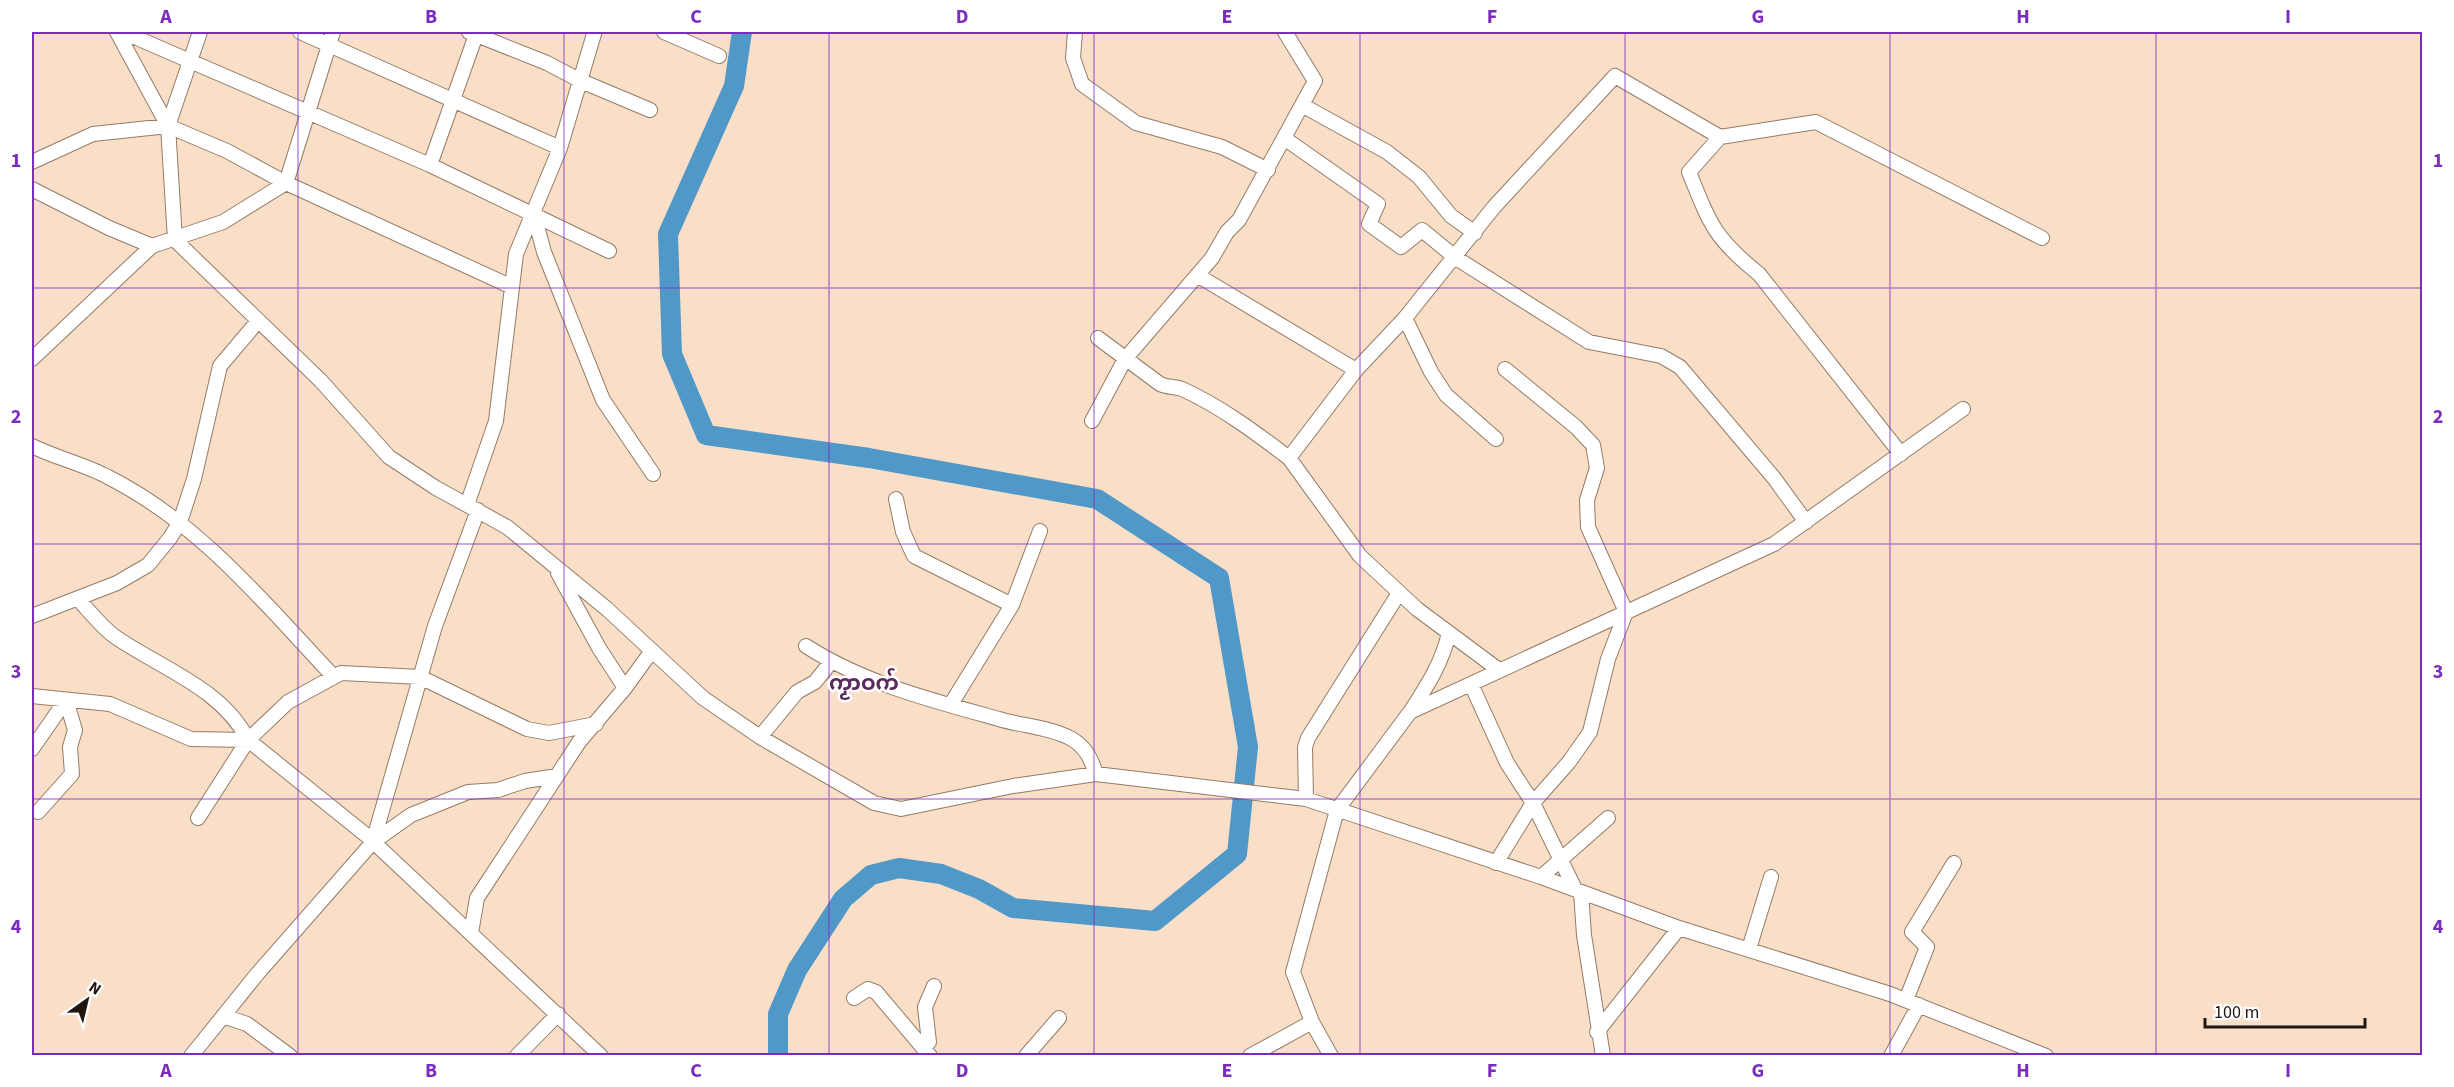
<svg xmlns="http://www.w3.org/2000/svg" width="2454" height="1087" font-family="'Source Sans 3','Noto Sans Myanmar',sans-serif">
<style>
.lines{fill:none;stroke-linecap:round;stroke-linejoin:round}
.river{stroke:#4f98c8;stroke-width:20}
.minor-casing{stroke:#947b66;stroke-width:16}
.minor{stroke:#fff;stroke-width:14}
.grid{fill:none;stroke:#7b2cbf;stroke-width:1.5;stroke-opacity:0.55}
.labels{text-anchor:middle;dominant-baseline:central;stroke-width:5;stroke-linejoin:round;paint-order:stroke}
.district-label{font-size:21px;font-weight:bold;fill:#5a2b5e;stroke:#fff}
.neatline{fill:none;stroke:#7b2cbf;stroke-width:2}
.grid-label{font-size:20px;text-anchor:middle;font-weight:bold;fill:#7b2cbf}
</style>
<rect width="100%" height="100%" fill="#fadfc8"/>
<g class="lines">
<path class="river" d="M742,32l-8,54 -66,148 4,120 34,81 163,23 228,41 122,79 29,169 -11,107 -82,67 -142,-13 -34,-19 -38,-15 -42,-6 -28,7 -28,24 -46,71 -19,44v42"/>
<g class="minor-casing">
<path id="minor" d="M117,32l51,94
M123,32l307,133 179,86
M200,32l-32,94 7,114 146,141 68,76 47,31 71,39 100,82 96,89 57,39 114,66 27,6 112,-23 83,-12 210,25 235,78 138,51 211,66 156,62
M300,32l260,116 -44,106 -20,167 -29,84
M469,32l78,31 34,18 69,29
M664,32l55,24
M1075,32l-2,26 9,26 54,39 86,24 46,23
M1309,109l78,43 32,25 32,39 24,17
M1720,137l96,-15 226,116
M1284,138l94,66 -9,20 32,23 21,-17 34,28 133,84 72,14 19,11 94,111 32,44
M560,148l34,-114
M32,162l61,-28 75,-8 59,25 59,32 226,104
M430,165l47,-133
M32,189l77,39 43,18
M534,215l10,37 59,148 50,74
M1197,275l159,95 -67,88 71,98 57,53 82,61
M1405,318l26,54 15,23 50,44
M1098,338l62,46c8,4 15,2 22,5 38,17 74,44 107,69
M32,359l120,-113 71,-24 63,-39 47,-151
M1356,370l49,-52 89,-111 121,-131 105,61 -31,35c21,52 25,66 70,102l142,180
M1092,421l33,-62 87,-101 15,-26 12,-12 76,-139 -30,-49
M32,446c24,12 52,18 76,31 93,47 156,126 226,200
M896,499l7,33 11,24 98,49
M558,573l41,75 26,40
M78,599c12,13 23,27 36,37 46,32 108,52 134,104
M32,616l85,-33 31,-18 22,-27 10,-16 14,-43 26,-113 38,-45
M806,646c57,37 128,55 193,73 23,7 50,8 71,19 15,8 21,20 26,36
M1471,684l36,79 26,40 42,86
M32,696l78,8 81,35 57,1 118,95 235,221
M951,704l61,-99 28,-74
M1411,711c16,-25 31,-48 38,-78
M760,737l37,-45 18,-10 16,-20
M32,749l34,-49
M1306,799l-1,-52 3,-9 91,-145
M38,812l34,-38 -2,-27 5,-17 -9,-30
M198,818l50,-78 40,-38 53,-29 79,4 107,52 22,4 47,-9
M373,842l38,-27 57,-23 30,-2 27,-9 32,-5
M1496,863l37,-60 36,-41 21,-30 18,-73 18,-47 -38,-85 -1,-27 10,-32 -4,-23 -17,-18 -71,-58
M1541,877l67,-59
M1581,892l3,43 19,121
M471,933l6,-35 102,-156 46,-54 26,-36
M1749,949l22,-72
M854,998l14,-9 8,3 54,64
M1906,1000l21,-53 -15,-15 42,-69
M223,1016l24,8 43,32
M1597,1032l82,-104
M923,1048l6,-6 -4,-35 9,-21
M191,1056l67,-83 115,-131 62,-216 43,-116
M517,1056l41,-42
M1026,1056l33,-38
M1250,1056l62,-34
M1331,1056l-19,-34 -19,-50 44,-162 73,-98 364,-168 189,-135
M1891,1056l28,-51"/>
</g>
<use href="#minor" class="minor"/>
</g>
<path class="grid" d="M298,32v1024M564,32v1024M829,32v1024M1094,32v1024M1360,32v1024M1625,32v1024M1890,32v1024M2156,32v1024M32,288h2390M32,544h2390M32,799h2390"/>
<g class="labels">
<g class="district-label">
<text x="864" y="683">ကၟာဝက်</text>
</g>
</g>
<rect width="2454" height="1087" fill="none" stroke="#ffffff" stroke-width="66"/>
<g transform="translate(87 1000) rotate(34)" stroke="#ffffff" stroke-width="4.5" paint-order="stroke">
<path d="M0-4.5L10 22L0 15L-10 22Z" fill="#20170f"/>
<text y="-9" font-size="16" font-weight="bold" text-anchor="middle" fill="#20170f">N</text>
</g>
<path d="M2205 1018v9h160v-9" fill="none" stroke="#20170f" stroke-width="3"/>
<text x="2214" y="1018" font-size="18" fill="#20170f" stroke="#ffffff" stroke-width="4.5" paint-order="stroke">100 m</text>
<rect x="33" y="33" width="2388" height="1021" class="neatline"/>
<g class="grid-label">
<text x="166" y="23">A</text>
<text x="431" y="23">B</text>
<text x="696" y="23">C</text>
<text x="962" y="23">D</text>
<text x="1227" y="23">E</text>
<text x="1492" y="23">F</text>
<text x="1758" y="23">G</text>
<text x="2023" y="23">H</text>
<text x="2288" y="23">I</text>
<text x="16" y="167">1</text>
<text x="2438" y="167">1</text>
<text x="16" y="423">2</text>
<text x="2438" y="423">2</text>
<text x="16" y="678">3</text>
<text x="2438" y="678">3</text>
<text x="16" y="933">4</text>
<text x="2438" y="933">4</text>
<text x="166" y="1077">A</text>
<text x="431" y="1077">B</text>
<text x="696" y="1077">C</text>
<text x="962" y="1077">D</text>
<text x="1227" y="1077">E</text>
<text x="1492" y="1077">F</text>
<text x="1758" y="1077">G</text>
<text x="2023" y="1077">H</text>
<text x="2288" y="1077">I</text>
</g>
</svg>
